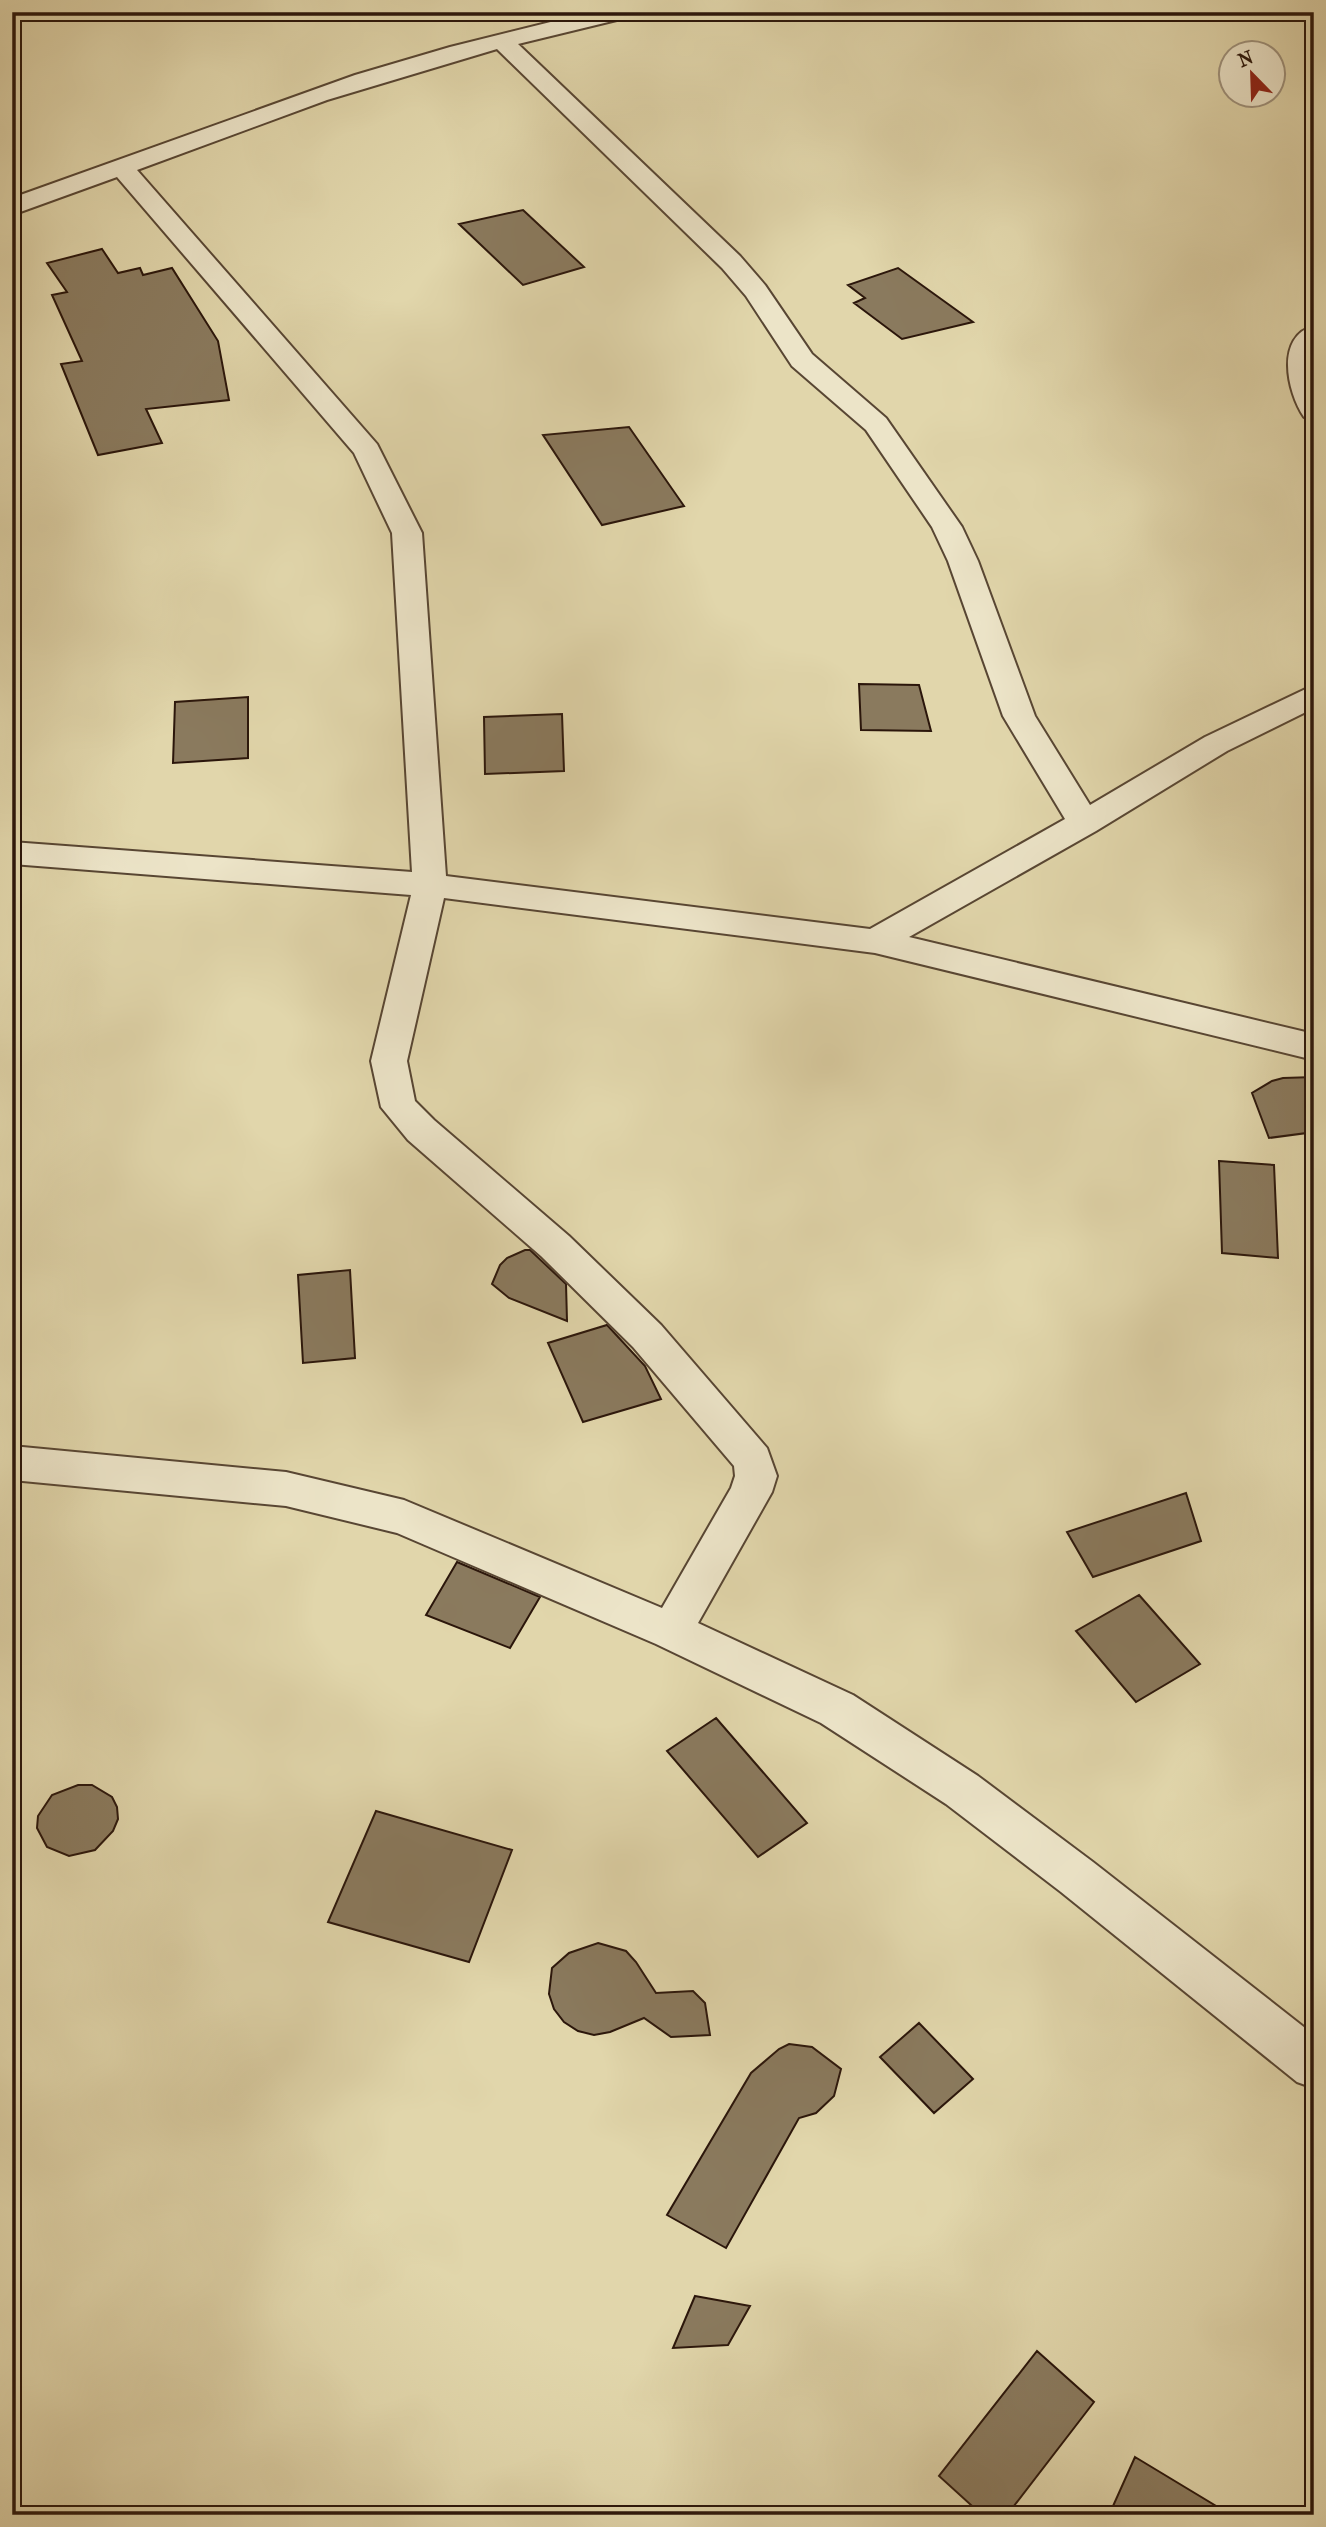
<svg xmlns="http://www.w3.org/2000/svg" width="1326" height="2527" font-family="'IM FELL French Canon',serif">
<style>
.building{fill:#8a7a5e;stroke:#2b160b;stroke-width:2}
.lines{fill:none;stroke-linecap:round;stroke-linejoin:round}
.minor-casing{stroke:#584633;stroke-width:4}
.minor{fill:#ece4c8;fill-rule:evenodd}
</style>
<rect width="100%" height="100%" fill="#e1d6ab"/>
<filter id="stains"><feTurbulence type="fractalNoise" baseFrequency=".00286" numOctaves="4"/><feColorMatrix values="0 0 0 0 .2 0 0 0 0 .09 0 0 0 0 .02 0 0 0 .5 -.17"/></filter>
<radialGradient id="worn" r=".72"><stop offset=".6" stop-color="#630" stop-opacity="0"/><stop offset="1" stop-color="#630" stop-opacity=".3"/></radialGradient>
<path class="building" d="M523,210l61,57 -61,18 -64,-61z
M102,249l16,24 22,-5 3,7 29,-7 46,73 11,59 -83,9 16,34 -64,12 -37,-91 21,-3 -30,-66 15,-3 -20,-29z
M898,268l75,54 -71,17 -48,-36 11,-5 -17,-13z
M629,427l55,79 -82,19 -59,-90z
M859,684l60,1 12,46 -70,-1z
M248,697v61l-75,5 2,-61z
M562,714l2,57 -79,3 -1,-57z
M1314,1077v55l-45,6 -17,-45 20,-12 11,-3z
M1219,1161l55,4 4,93 -56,-5z
M525,1250h5l36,34 1,37 -58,-23 -17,-14 8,-19 7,-7z
M350,1270l5,88 -52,5 -5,-88z
M607,1325l38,41 16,33 -78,23 -35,-79z
M1186,1493l15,48 -108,36 -26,-45z
M457,1562l83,35 -30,51 -84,-33z
M1139,1595l61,69 -64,38 -60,-71z
M716,1718l91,105 -49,34 -91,-106z
M78,1785h14l20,12 5,10 1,12 -5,12 -18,19 -26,6 -22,-9 -10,-19 1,-12 14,-21z
M376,1811l136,39 -43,112 -141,-40z
M598,1943l28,8 10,11 20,31 37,-2 12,12 5,32 -39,2 -27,-19 -34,14 -16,3 -16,-4 -14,-9 -10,-13 -5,-15 3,-26 17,-15z
M919,2023l54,56 -39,34 -54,-56z
M789,2044l23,3 29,22 -7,27 -18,17 -17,5 -73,130 -59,-33 84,-142 28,-24z
M695,2296l55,10 -22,39 -55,3z
M1037,2351l57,51 -87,113h-25l-43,-39z
M1135,2457l96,58h-122z"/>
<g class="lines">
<g class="minor-casing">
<path id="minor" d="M591,12h41l-3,5 -111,27 222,212 25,29 47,69 74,64 76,109 16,34 57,155 55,89 115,-68 109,-52v23l-87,43 -131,80 -187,106 405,97v26l-439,-107 -431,-55 -37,163 8,40 19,19 135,116 92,89 106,123 10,28 -5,16 -74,131 155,72 125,81 115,86 221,173v53l-17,-6 -236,-190 -115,-88 -125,-81 -165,-79 -259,-111 -111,-27 -274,-26v-34l274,26 118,28 258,108 69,-120 4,-12 -1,-10 -101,-119 -92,-91 -133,-116 -27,-33 -10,-46 40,-166 -399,-31v-22l400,30 -20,-339 -38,-80 -237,-276 -105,38v-17l343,-123 95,-28zM497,49l225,219 24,28 46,70 74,64 66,97 16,34 55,155 62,103 -195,110 -424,-53 -24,-343 -45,-89 -240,-274 190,-70z
M1314,326v93l-10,-2c-17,-25 -29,-81 10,-91z"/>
</g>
<use href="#minor" class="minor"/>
</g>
<rect width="1326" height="2527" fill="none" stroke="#e1d6ab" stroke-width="42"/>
<rect x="14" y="14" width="1298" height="2499" fill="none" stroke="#2b160b" stroke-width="3.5"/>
<rect x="21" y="21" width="1284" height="2485" fill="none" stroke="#2b160b" stroke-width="2"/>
<g transform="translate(1252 74) rotate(337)"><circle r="33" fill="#ece4c8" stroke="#9f927c" stroke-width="2"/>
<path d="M0-5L12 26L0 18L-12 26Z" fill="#8f2418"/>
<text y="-10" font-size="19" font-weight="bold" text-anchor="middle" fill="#2b160b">N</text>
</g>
<rect width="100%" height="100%" filter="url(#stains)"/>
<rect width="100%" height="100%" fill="url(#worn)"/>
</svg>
